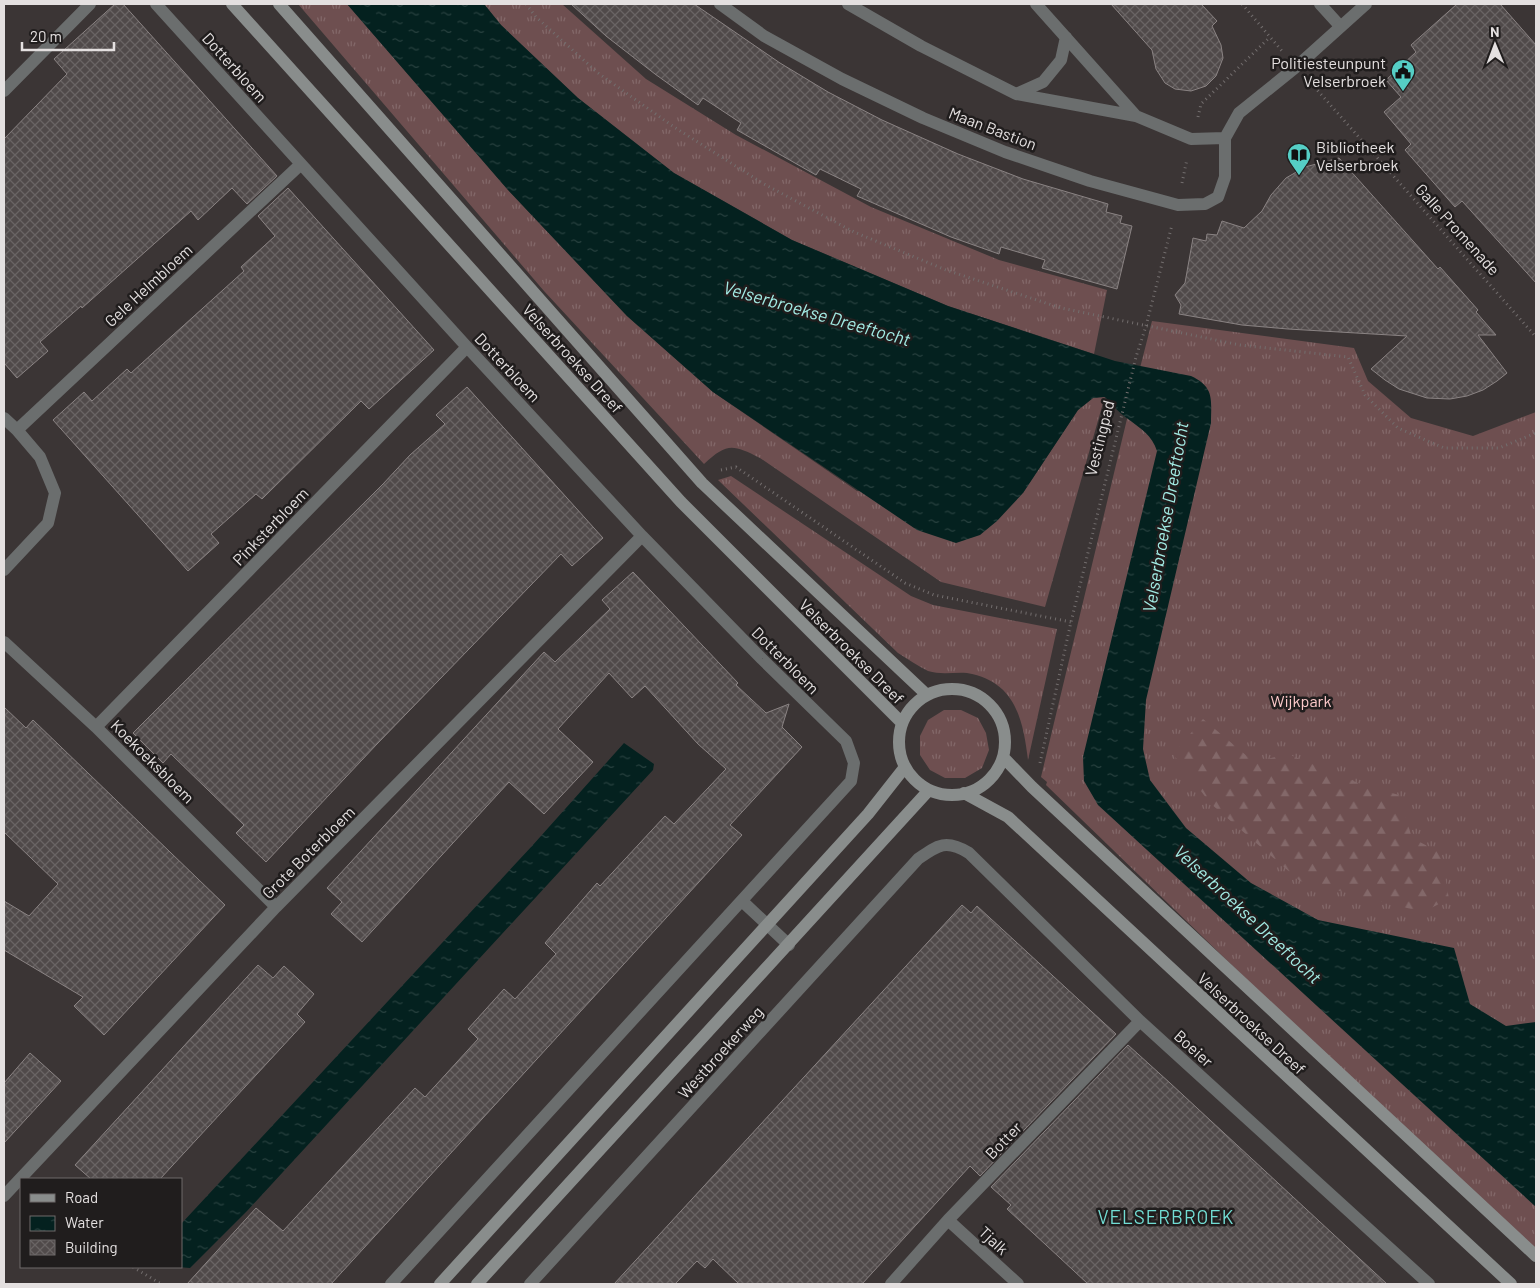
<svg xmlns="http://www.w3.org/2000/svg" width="1540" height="1288" font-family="Barlow,sans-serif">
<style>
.grass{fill:url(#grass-tufts)}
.forest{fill:url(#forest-firs)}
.water{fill:url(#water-ripples)}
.building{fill:url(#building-cross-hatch);stroke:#8a8383}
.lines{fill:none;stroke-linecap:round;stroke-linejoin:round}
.path{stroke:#736e6e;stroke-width:3;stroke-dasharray:1 4;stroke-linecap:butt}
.lane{stroke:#6b6e6e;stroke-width:12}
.street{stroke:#6b6e6e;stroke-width:12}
.secondary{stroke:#898d8c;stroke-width:12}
.labels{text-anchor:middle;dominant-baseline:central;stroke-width:5;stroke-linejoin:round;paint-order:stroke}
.poi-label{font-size:16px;fill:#e4e0e0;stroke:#201d1d;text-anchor:end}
.street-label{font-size:16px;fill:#e4e0e0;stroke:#201d1d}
.park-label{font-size:16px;fill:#fcc9ca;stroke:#201d1d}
.water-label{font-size:18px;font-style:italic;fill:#a3ece5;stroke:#201d1d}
.quarter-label{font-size:19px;letter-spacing:1px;fill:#72ddd4;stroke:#201d1d}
</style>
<defs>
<pattern id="grass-tufts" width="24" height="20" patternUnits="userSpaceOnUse" patternTransform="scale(1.25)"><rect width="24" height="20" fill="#6e4f50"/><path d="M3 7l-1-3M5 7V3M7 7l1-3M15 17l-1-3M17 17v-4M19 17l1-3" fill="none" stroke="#836869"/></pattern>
<pattern id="forest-firs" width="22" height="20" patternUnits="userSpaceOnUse" patternTransform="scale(1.25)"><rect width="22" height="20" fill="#6e4f50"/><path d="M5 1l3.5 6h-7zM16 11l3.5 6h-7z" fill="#836869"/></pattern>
<pattern id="water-ripples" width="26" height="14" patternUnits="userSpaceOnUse" patternTransform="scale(1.25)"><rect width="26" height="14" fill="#04211f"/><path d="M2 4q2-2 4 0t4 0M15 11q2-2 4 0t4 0" fill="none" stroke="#28413f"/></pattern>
<pattern id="building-cross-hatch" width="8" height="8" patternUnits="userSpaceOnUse" patternTransform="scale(1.25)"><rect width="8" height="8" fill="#504a4a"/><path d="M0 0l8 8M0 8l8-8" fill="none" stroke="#696464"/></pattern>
</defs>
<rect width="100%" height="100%" fill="#3b3535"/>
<path class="grass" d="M298,4h49l161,186 119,126 86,76 144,99 166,2 55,-83 15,-12 12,-2 -60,211 -104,-25 -181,-124c-28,-14 -33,-15 -56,6l-160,-173z
M484,4h78l84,75 90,56 135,72 128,53 108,30 -13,64 -146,-48 -156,-66 -118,-67 -96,-75 -77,-73z
M1152,321l202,27 14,33 43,37 62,18 63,-24v841l-195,-182 -295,-286 1,-3 -6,-5 86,-358z
M731,476l180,120 22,9 124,24 -29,131c-5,-41 -13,-79 -61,-87 -13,-1 -26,2 -39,-2 -10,-5 -20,-12 -30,-18l-180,-173z
M944,710h17l17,8 8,15 3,17 -7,18 -17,10h-20l-15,-8 -10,-15v-19l8,-16z"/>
<path class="forest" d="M1203,719l51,43 34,-8 75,31 36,10 13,43 29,15 8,46 -26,13 -123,-31 -90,-78 -37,-49z"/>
<path class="water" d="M347,4h137l17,21 77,73 96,75 118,67 156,66 167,55 76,15c24,11 20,24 20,47l-65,277 -3,49 7,31 36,48 65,55 67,37 136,28 16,56 36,22 30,-4v185l-438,-402 -14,-24 -1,-24 74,-306c-5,-16 -16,-22 -29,-32 -9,-6 -16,-15 -23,-22l-12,1 -15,12 -55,83 -26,28 -17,14 -24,8 -39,-13 -204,-138 -86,-76 -119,-126z
M624,743l30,21 -1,6 -406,441 -57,57 -12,-1h3v-43l351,-378z"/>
<path class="building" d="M115,4h8l154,172 -30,28 -15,-16 -34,32 -7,-9 -109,97 -1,-2 -41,36 8,9 -31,27 -13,-15v-224l63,-65 -13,-15z
M571,4h123l86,59 48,29 54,28 76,34 65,25 85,25 -2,8 16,4 -2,7 12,3 -15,63 -75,-21 3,-8 -44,-13 -2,7 -48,-17 -94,-41 4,-7 -41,-20 -4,6 -79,-45 4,-7 -38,-25 -5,7 -43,-31 -49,-38z
M1111,4h90l16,17 -5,5 9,19 2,13 -7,18 -10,10 -15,5 -16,-2 -10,-6 -9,-14 -4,-19z
M1457,4h43l36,41v238l-74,-82 -7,6 -50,-57 6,-6 -27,-32 17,-15 -15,-17 30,-28 -5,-7z
M1339,158l99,111 2,-2 38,43 -2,2 20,23h-18l29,38 -10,8 -14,9 -16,6 -17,3 -23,-1 -28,-9 -14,-9 -14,-11 36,-33 -119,-7 -46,-4 -63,-11 2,-9 -6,-10 10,-12 8,-45 13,3 1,-7 10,1 5,-14 22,7 18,-17 9,-16 15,-17 19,-11z
M288,188l146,162 -65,59 -8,-8 -99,98 -6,-5 -45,40 8,9 -31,28 -135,-151 31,-28 8,9 35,-32 4,4 113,-102 -3,-4 34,-31 -17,-20z
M467,387l136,151 -31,28 -11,-12 -184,190 -111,118 -30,-29 8,-8 -73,-71 -8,9 -30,-30 250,-249 27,-29 35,-31 -9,-9z
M633,572l105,111 -2,2 30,28 23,-9 -7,23 20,20 -72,78 12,10 -411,449h-144l69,-76 27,23 132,-143 10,9 53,-58 -10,-10 36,-40 11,10 41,-45 -11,-11 52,-60 3,3 65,-70 9,8 52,-55 -28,-25 -53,-58 -13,12 -23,-25 -51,56 35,33 -49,52 -35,-32 -147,160 -31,-28 11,-12 -15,-14 217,-236 11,10 55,-53 -8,-9z
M4,707l22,21 7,-8 192,185 -121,130 -30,-29 9,-9 -79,-47v-49l25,15 29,-32 -54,-52z
M962,905l9,8 6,-7 139,128 -136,142 -10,-10 -108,118h-123l-26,-25 -8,9 -8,-7 -22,23h-61z
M258,965l15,13 11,-12 30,28 -17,20 8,8 -145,157h-69l-16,-14z
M1128,1045l42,38 217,201h-299l-29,-27 -52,-48 4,-4 -20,-18z
M30,1053l31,28 -57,62v-60z"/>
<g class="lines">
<path class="path" d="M526,4l10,13 62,56 76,54 90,57 90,48 92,38 115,38 179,37 108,12 17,38 33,33 46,20h55l37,-15
M1242,4l40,47
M1311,83l225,254
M1198,117l3,-13 69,-67
M1182,183l5,-24
M721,470l15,-3 169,116 29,12 137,27
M1040,763l31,-141 65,-265 10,-31 26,-101
M133,1267l28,17"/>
<path class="lane" d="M1320,4l20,22"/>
<path class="street" d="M156,4l311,343 175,189 120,123 84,82 8,22 -3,18 -460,503
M720,4l44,32 78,43 81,39 82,34 85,29 88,24 27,-1 13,-7 7,-20v-39
M848,4l73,42 95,48 120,22 55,23 34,-1 14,-25 57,-46 70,-63
M1036,4l100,112
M4,91l86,-87
M1016,94l27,-12 18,-22 5,-23
M4,418l13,12 23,27 15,36 -7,30 -44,47
M17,430l284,-266
M4,642l92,85 180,180
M96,727l371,-380
M742,901l47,44
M4,1196l272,-289 366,-371
M948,1220l70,64
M530,1284l388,-425c20,-14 28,-20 51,-6l171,168 289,263
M891,1284l57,-64 192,-199"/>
<path class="secondary" d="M232,4l449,498 221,221
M279,4l423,479 225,212
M899 742a53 53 0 1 1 106 0a53 53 0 1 1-106 0Z
M1003,757l29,30 504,469
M964,793l44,24 503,467
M440,1284l428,-470 37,-47
M477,1284l452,-494"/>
</g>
<defs>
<g id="civic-pin" transform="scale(1.25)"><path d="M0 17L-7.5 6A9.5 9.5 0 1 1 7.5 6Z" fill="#55cec5" stroke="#201d1d"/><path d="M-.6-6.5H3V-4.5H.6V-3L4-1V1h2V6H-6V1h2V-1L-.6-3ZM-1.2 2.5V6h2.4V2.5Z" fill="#111"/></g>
<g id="library-pin" transform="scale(1.25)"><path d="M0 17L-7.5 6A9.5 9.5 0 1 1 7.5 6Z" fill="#55cec5" stroke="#201d1d"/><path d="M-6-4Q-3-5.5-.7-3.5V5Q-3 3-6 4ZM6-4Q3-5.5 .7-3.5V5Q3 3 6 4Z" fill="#111"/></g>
</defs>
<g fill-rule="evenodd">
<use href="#civic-pin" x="1403" y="71"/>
<use href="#library-pin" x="1299" y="155"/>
</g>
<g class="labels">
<g class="poi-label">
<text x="1386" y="62">Politiesteunpunt<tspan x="1386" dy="18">Velserbroek</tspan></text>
<text x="1316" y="146" text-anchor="start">Bibliotheek<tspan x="1316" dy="18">Velserbroek</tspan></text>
</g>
<g class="street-label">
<text transform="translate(235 67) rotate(48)">Dotterbloem</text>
<text transform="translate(993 128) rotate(21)">Maan Bastion</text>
<text transform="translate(1458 229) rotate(48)">Galle Promenade</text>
<text transform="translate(148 285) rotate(-43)">Gele Helmbloem</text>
<text transform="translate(573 358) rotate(48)">Velserbroekse Dreef</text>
<text transform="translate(508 367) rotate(47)">Dotterbloem</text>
<text transform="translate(1099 438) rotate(-76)">Vestingpad</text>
<text transform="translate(270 526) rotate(-46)">Pinksterbloem</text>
<text transform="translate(852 651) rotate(45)">Velserbroekse Dreef</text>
<text transform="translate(786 660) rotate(45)">Dotterbloem</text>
<text transform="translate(153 761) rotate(45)">Koekoeksbloem</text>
<text transform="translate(308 852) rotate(-45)">Grote Boterbloem</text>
<text transform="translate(1252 1023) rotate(43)">Velserbroekse Dreef</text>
<text transform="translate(1194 1048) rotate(42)">Boeier</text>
<text transform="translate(720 1052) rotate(-48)">Westbroekerweg</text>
<text transform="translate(1003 1140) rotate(-46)">Botter</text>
<text transform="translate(994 1240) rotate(43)">Tjalk</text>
</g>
<g class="park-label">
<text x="1301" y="700">Wijkpark</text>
</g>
<g class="water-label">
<text transform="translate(817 313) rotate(16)">Velserbroekse Dreeftocht</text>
<text transform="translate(1165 517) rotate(-80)">Velserbroekse Dreeftocht</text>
<text transform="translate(1248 914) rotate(43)">Velserbroekse Dreeftocht</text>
</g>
<g class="quarter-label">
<text x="1166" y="1216">VELSERBROEK</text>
</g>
</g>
<rect width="1540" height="1288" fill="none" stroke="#e4e0e0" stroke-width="10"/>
<rect x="20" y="1178" width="162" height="90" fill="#201d1d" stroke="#6e6b6b"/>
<rect x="30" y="1194" width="25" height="8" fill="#898d8c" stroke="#6e6b6b"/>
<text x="65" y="1203" font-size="15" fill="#e4e0e0">Road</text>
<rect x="30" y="1216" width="25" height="15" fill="url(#water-ripples)" stroke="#6e6b6b"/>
<text x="65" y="1228" font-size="15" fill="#e4e0e0">Water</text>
<rect x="30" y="1240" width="25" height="15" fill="url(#building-cross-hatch)" stroke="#6e6b6b"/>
<text x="65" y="1253" font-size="15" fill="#e4e0e0">Building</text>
<g transform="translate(1495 45) rotate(359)" stroke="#201d1d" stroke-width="4" paint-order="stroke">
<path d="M0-4L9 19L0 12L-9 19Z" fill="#e4e0e0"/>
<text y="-8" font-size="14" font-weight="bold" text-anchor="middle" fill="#e4e0e0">N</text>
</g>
<path d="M22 42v8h92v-8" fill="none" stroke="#e4e0e0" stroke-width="2.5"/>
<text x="30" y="42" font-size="15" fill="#e4e0e0" stroke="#201d1d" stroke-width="4" paint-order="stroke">20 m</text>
</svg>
